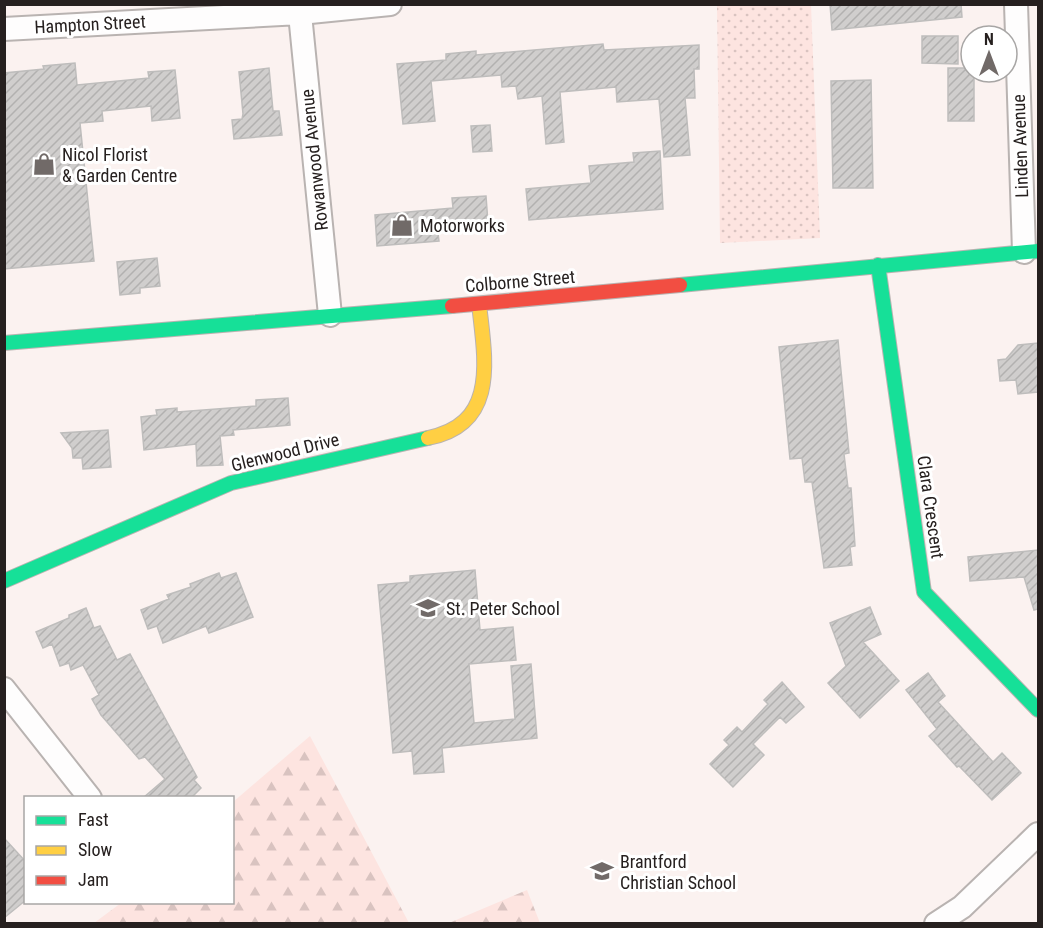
<svg xmlns="http://www.w3.org/2000/svg" width="1043" height="928" font-family="'Roboto Condensed',sans-serif">
<style>
.grass{fill:url(#grass-dots)}
.forest{fill:url(#forest-firs)}
.building{fill:url(#building-hatch);stroke:#bebdbc;stroke-width:1.5}
.lines{fill:none;stroke-linecap:round;stroke-linejoin:round}
.street-casing{stroke:#b9b3b1;stroke-width:26}
.fast-casing{stroke:#b9b3b1;stroke-width:16}
.slow-casing{stroke:#b9b3b1;stroke-width:16}
.jam-casing{stroke:#b9b3b1;stroke-width:16}
.street{stroke:#fefdfd;stroke-width:22}
.fast{stroke:#16e098;stroke-width:14}
.slow{stroke:#ffcf43;stroke-width:14}
.jam{stroke:#f24e42;stroke-width:14}
.labels{text-anchor:middle;dominant-baseline:central;stroke-width:6;stroke-linejoin:round;paint-order:stroke}
.street-label{font-size:18px;fill:#26201f;stroke:#fff}
.poi-label{font-size:18px;fill:#26201f;stroke:#fff;text-anchor:start}
</style>
<defs>
<pattern id="grass-dots" width="8" height="8" patternUnits="userSpaceOnUse" patternTransform="scale(1.5)"><rect width="8" height="8" fill="#fde4e0"/><path d="M2 2h.1M6 6h.1" fill="none" stroke="#d9c3c0" stroke-width="1.8" stroke-linecap="round"/></pattern>
<pattern id="forest-firs" width="22" height="20" patternUnits="userSpaceOnUse" patternTransform="scale(1.5)"><rect width="22" height="20" fill="#fde4e0"/><path d="M5 1l3.5 6h-7zM16 11l3.5 6h-7z" fill="#d9c3c0"/></pattern>
<pattern id="building-hatch" width="6" height="6" patternUnits="userSpaceOnUse" patternTransform="scale(1.5)"><rect width="6" height="6" fill="#d0cecd"/><path d="M-1 1l2-2M0 6l6-6M5 7l2-2" fill="none" stroke="#b2b1b0"/></pattern>
</defs>
<rect width="100%" height="100%" fill="#fbf2f0"/>
<path class="grass" d="M717,5h94l9,233 -100,5z"/>
<path class="forest" d="M310,736l99,187h-315l27,-20 111,-1 1,-100z
M527,890l13,33h-91z"/>
<path class="building" d="M830,4h131l1,13 -130,13z
M922,36h36v28l-36,-1z
M603,44l1,6 95,-5v24h-5l1,29h-10l5,57 -26,2 -5,-58 -42,3 -1,-15 -56,5 4,50 -18,2 -4,-48 -24,3 -2,-13 -14,1 -1,-12 -70,6 4,40 -32,3 -6,-60 49,-4v-6l30,-3v4z
M75,63l2,22 72,-7 -1,-6 27,-2 5,48 -28,3 -1,-15 -49,5 1,10 -23,2 14,138 -90,8v-196l40,-4 -1,-3z
M269,68l4,43h6l3,24 -48,4 -2,-19 10,-1 1,-5 -4,-42z
M948,68h23v4h3v49h-26z
M871,80l2,108h-40l-2,-107z
M490,125l2,26 -19,1 -2,-26z
M660,151l3,58 -134,11 -3,-31 65,-6 -2,-17 45,-4 -1,-9z
M486,196l2,27 -51,3 2,15 -62,5 -2,-31 78,-7 -1,-10z
M157,258l3,28 -20,2v5l-20,2 -3,-33z
M838,340l11,113 -5,1 4,34h3l4,58 -5,1 2,18 -28,3 -12,-86h-7l-3,-24 -12,1 -11,-112z
M1038,343v49l-20,2 -2,-14 -16,1 -2,-21 8,-1 12,-14z
M288,398l2,27 -57,5 1,5 -14,1 3,29 -26,1 -1,-22 -52,6 -3,-33 16,-2 -1,-5 21,-2v4l79,-6v-6z
M108,430l3,37 -28,2 -1,-11h-9l-1,-10 -11,-15z
M1038,550v59l-4,1 -10,-33 -54,4 -2,-24z
M475,570l5,60 33,-3 3,33 -47,4 5,59 41,-4 -4,-53 20,-2 6,74 -95,10 2,24 -30,2 -2,-23 -19,2 -15,-168 32,-3v-6z
M219,573l2,5 15,-5 17,44 -44,16 -3,-7 -43,17 -6,-17 -9,3 -7,-19 28,-11 -2,-4 24,-8 -1,-3z
M870,607l11,27 -18,8 36,39 -39,37 -32,-35 18,-17 -16,-43z
M86,608l8,20 6,-2 17,34 13,-6 67,123 -3,3 7,8 -10,10h-48l22,-19 -20,-22 -6,2 -38,-44 -9,-16 7,-4 -16,-30 -12,5 -2,-7 -9,3 -8,-22 -9,4 -7,-16 33,-14v-3z
M928,673l17,23 -7,6 55,60 9,-9 19,20 -29,27 -33,-34 -2,1 -28,-31 8,-7 -31,-39z
M782,682l22,25 -18,16 -6,-6 -27,27 11,11 -31,32 -23,-23 19,-19 -5,-5 13,-13 5,5 26,-28 -4,-4z
M4,838l22,24v38l-22,18z"/>
<g class="lines">
<g class="street-casing">
<path id="street" d="M299,4l31,311
M1016,4l8,248
M4,29l296,-16 90,-9
M4,689l86,109
M936,924l26,-17 76,-73"/>
</g>
<g class="fast-casing">
<path id="fast" d="M878,265l46,327 114,118
M680,285l358,-34
M4,343l448,-37
M4,581l227,-98 197,-45"/>
</g>
<g class="slow-casing">
<path id="slow" d="M428,438c71,-14 57,-79 51,-134"/>
</g>
<g class="jam-casing">
<path id="jam" d="M452,306l228,-21"/>
</g>
<use href="#street" class="street"/>
<use href="#fast" class="fast"/>
<use href="#slow" class="slow"/>
<use href="#jam" class="jam"/>
</g>
<defs>
<g id="shop-bare" transform="scale(1.8)"><path d="M-5-2.5h2.3a2.7 3.5 0 0 1 5.4 0H5L5.5 6h-11ZM-1.5-2.5h3a1.5 2.3 0 0 0-3 0Z" fill="#716a68" stroke="#fff" stroke-width="2.5" paint-order="stroke"/></g>
<g id="school-bare" transform="scale(1.8)"><path d="M0-5L7-2L0 1L-7-2ZM-4 1L0 2.5L4 1V4Q0 6-4 4Z" fill="#716a68" stroke="#fff" stroke-width="2.5" paint-order="stroke"/></g>
</defs>
<g fill-rule="evenodd">
<use href="#shop-bare" x="44" y="164"/>
<use href="#shop-bare" x="402" y="225"/>
<use href="#school-bare" x="428" y="608"/>
<use href="#school-bare" x="602" y="871"/>
</g>
<g class="labels">
<g class="street-label">
<text transform="translate(90 24) rotate(-3)">Hampton Street</text>
<text transform="translate(1020 146) rotate(-92)">Linden Avenue</text>
<text transform="translate(314 160) rotate(-96)">Rowanwood Avenue</text>
<text transform="translate(520 281) rotate(-5)">Colborne Street</text>
<text transform="translate(285 452) rotate(-14)">Glenwood Drive</text>
<text transform="translate(931 507) rotate(82)">Clara Crescent</text>
</g>
<g class="poi-label">
<text x="62" y="154">Nicol Florist<tspan x="62" dy="21">&amp; Garden Centre</tspan></text>
<text x="420" y="225">Motorworks</text>
<text x="446" y="608">St. Peter School</text>
<text x="620" y="861">Brantford<tspan x="620" dy="21">Christian School</tspan></text>
</g>
</g>
<rect width="1043" height="928" fill="none" stroke="#26201f" stroke-width="12"/>
<rect x="24" y="796" width="210" height="108" fill="#ffffff" stroke="#a8a6a5" stroke-width="1.5"/>
<rect x="36" y="816" width="30" height="9" fill="#16e098" stroke="#a8a6a5" stroke-width="1.5"/>
<text x="78" y="826" font-size="18" fill="#26201f">Fast</text>
<rect x="36" y="846" width="30" height="9" fill="#ffcf43" stroke="#a8a6a5" stroke-width="1.5"/>
<text x="78" y="856" font-size="18" fill="#26201f">Slow</text>
<rect x="36" y="876" width="30" height="9" fill="#f24e42" stroke="#a8a6a5" stroke-width="1.5"/>
<text x="78" y="886" font-size="18" fill="#26201f">Jam</text>
<g transform="translate(989 54)"><circle r="28" fill="#ffffff" stroke="#a8a6a5" stroke-width="1.5"/>
<path d="M0-4.5L10 22L0 15L-10 22Z" fill="#716a68"/>
<text y="-9" font-size="16" font-weight="bold" text-anchor="middle" fill="#26201f">N</text>
</g>
</svg>
